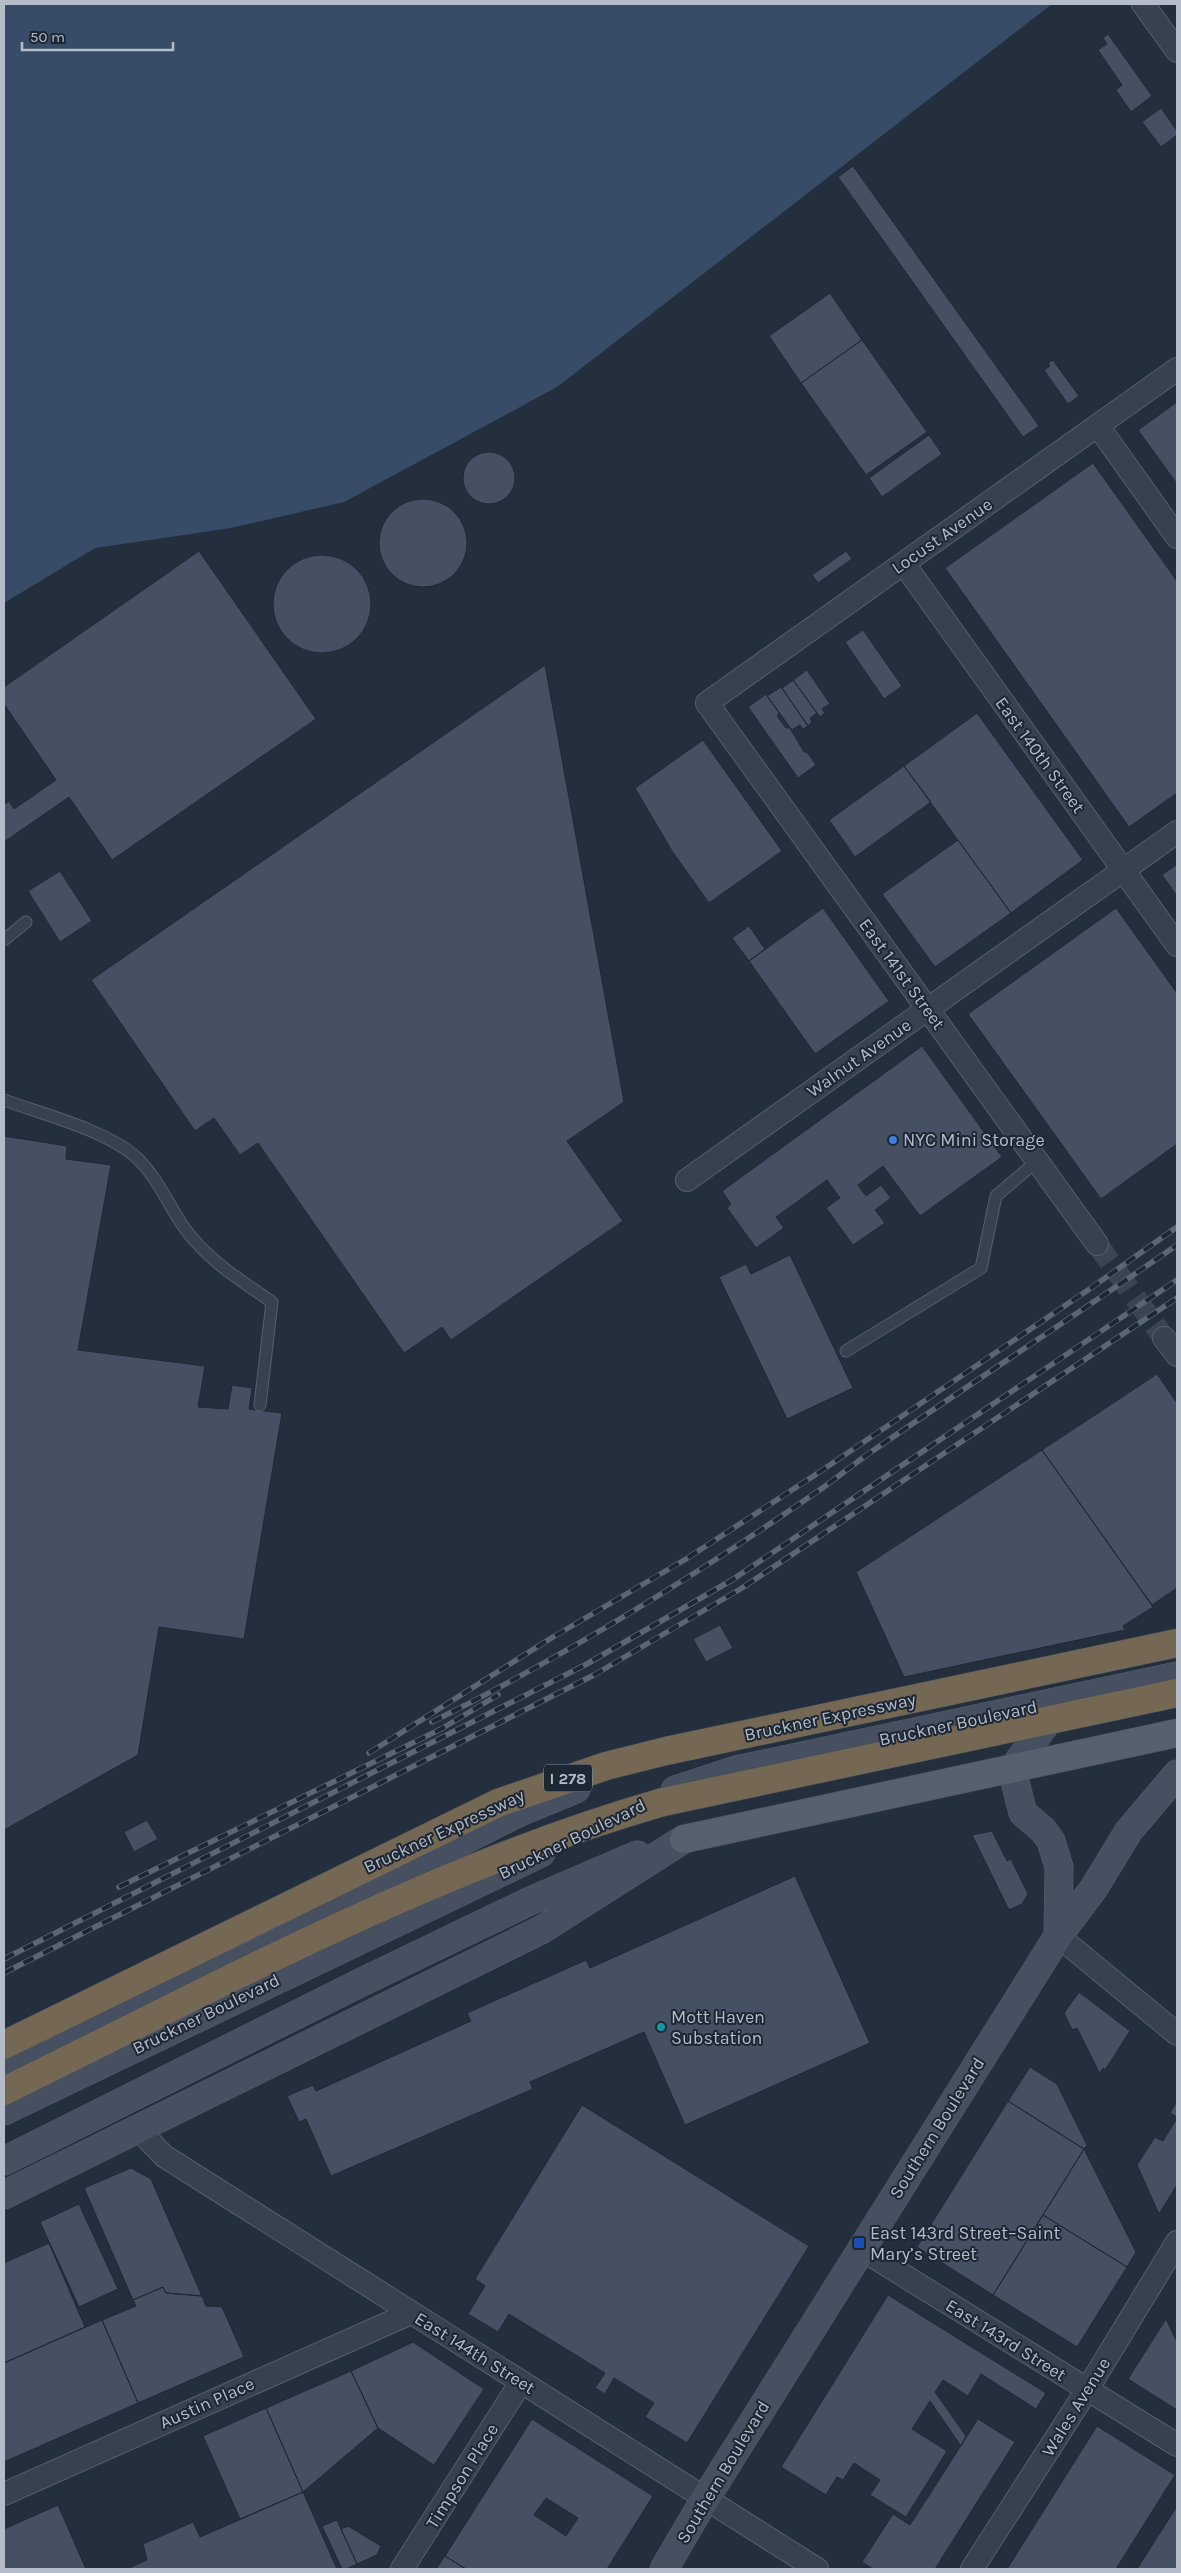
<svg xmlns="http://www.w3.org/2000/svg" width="1181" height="2573" font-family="Karla,sans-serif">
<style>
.water{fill:#394c67}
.building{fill:#455162;stroke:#1f2835;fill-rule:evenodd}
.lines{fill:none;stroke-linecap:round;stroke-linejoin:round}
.minor-tunnel{stroke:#3a4453;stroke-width:22;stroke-dasharray:22 11;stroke-linecap:butt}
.service-casing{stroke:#565f6c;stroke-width:13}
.minor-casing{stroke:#565f6c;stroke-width:24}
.secondary-casing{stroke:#565f6c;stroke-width:29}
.primary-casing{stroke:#414a57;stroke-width:29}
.motorway-casing{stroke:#434c59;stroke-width:29}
.service{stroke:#38414e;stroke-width:11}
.minor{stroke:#38414e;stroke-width:22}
.secondary{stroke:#465061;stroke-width:28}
.primary{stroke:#56606e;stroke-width:28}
.motorway{stroke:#746855;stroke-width:28}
.rail-casing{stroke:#5a6575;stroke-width:5.5}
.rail{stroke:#1d2633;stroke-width:4;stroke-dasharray:11;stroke-linecap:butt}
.motorway-bridge-casing{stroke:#434c59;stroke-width:29;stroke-linecap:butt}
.motorway-bridge{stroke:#746855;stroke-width:28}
.shop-dot{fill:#3f7fe0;stroke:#1d2633;stroke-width:2}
.culture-dot{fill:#0f9aa8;stroke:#1d2633;stroke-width:2}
.transit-dot{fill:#1a4fb4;stroke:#1d2633;stroke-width:2}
.labels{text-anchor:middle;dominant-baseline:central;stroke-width:4;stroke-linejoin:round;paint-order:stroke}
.shield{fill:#1d2633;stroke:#878f9c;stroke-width:1}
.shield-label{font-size:16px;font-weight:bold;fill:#b4bcc9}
.street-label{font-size:18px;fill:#b4bcc9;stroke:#1d2633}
.poi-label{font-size:18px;fill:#b4bcc9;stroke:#1d2633;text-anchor:start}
</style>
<rect width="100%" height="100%" fill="#242f3e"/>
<path class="water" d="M4,4h1048l-495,383 -213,115 -113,26 -136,20 -91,55z"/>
<path class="building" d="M1108,34l44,62 -21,16 -15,-22 6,-5 -24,-35 9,-6 -4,-6z
M1161,108l16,23v4l-16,12 -19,-25z
M853,166l186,260 -16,11 -185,-260z
M830,293l32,47 -61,43 -32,-47z
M862,340l65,92 -61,43 -65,-92z
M1053,360l26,36 -11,8 -24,-34 6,-4 -2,-3z
M1177,402v82l-39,-54z
M929,435l13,19 -60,43 -13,-19z
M463 478a26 26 0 1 1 52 0a26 26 0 1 1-52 0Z
M1093,463l84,118v212l-48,34 -184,-259z
M379 543a44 44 0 1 1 88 0a44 44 0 1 1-88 0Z
M199,551l117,168 -204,141 -43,-63 -65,45v-40l1,2 4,-3 5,8 42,-29 -52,-76v-17z
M846,551l6,8 -34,24 -6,-8z
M273 604a49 49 0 1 1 98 0a49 49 0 1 1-98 0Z
M863,630l39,56 -18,13 -39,-57z
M545,665l79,437 -57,39 56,80 -172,119 -9,-13 -38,26 -146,-210 -18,12 -26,-37 -19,13 -104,-151z
M807,670l23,34 -8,5 3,4 -5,4 -27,-37z
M793,680l24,33 -7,5 2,4 -4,4 -26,-38z
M781,687l27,39 -5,3 -3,-4 -8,5 -25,-34z
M766,694l13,19 -2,3 9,12h4l14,24h3l9,13 -18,13 -50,-71z
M977,713l106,147 -72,53 -107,-147z
M703,740l79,111 -73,52 -37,-52 -37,-63z
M904,766l27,36 -76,55 -26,-37z
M958,840l53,73 -76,54 -53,-73z
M1177,864v32l-15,-21z
M60,871l32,50 -32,21 -32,-51z
M823,908l66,93 -74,53 -66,-93z
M1116,908l61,85v151l-76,55 -133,-185z
M749,926l16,23 -16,12 -17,-23z
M922,1046l80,111 -82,59 -37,-50 -25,19 8,11 15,-11 10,13 -16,12 10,13 -32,22 -27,-37 14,-10 -13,-18 -51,37 8,11 -28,20 -29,-40 4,-4 -9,-13z
M4,1136l63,10 -1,13 45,6 -33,185 127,16 -7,41 30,2 4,-24 20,3 -3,21 33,4 -38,226 -85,-12 -21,128 -134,75z
M790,1255l63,133 -66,31 -68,-142 27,-13 5,10z
M1157,1374l20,29v185l-25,17 -110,-155z
M1042,1450l111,157 -30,19 2,4 -221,47 -48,-105z
M720,1625l13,23 -27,14 -13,-23z
M147,1820l11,19 -24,13 -10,-20z
M992,1831l15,30 4,-2 17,35 -6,10 -13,6 -37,-75z
M795,1876l75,167 -185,82 -41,-93 -114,50 3,7 -202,87 -25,-57 -7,3 -12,-26 26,-11 3,6 155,-70 -4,-8 119,-53 4,8z
M1079,1992l51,39 -25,39 -2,-2 -3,6 -23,-46 -5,2 -8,-17z
M1030,2067l27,17 30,61 -3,4 -76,-48z
M1008,2101l76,48 -91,146 -76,-48z
M1177,2101v16l-7,-4z
M582,2105l227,141 -122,197 -42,-26 9,-14 -40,-25 -9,16 -10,-6 10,-15 -96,-59 -11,18 -30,-18 17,-28 -10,-7z
M1177,2118v67l-18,29 -22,-49 18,-28 8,4z
M1084,2149l52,103 -9,15 -84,-52z
M131,2168l20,11 51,117 -36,-3 -3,-6 -30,13 -49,-112z
M79,2204l39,85 -39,18 -39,-85z
M1043,2215l84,52 -50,80 -84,-52z
M49,2243l36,84 -81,36v-100z
M163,2287l3,6 36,3 4,10 16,1 22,50 -106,46 -36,-83 34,-14 -3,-6z
M888,2295l158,98 -10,16 -55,-35 -13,22 -25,-16 -8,12 31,44 -5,10 -31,-45 -18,28 35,22 -41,66 -36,-22 10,-15 -26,-17 -11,17 -6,-3 -11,18 -45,-28z
M1166,2319l11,23v68l-49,-31z
M102,2320l36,83 -134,59v-99z
M413,2342l71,47 -50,76 -56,-37 -27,-57z
M351,2371l27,57 -75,64 -37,-84z
M266,2408l37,84 -63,27 -37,-83z
M532,2419l121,77 -46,73h-141l-21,-13zM546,2498l32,20 -12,18 -32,-21z
M978,2419l37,23 -80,127h-62l-11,-7 31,-48 17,11z
M1097,2426l78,49 -59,94h-109z
M303,2492l34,77h-210l20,-9 -4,-16 50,-22 7,15z
M58,2505l28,64h-82v-40z
M1177,2506v63h-40z
M337,2520l20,44 -11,5h-4l-20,-43z
M348,2526l33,20 -4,9 -20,9 -16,-35z
M445,2556l21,13h-30z"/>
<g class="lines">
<path class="minor-tunnel" d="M1097,1244l67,94"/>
<g class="service-casing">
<path id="service" d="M4,940l22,-18
M4,1100c38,14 102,30 132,57 21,20 31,45 47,69 23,33 57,54 89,76l-12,103
M846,1351l135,-83 15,-72 41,-35"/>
</g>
<g class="minor-casing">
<path id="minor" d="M1143,4l34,47
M1098,426l79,111
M904,564l273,381
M687,1180l490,-348
M1097,1244l-390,-541 470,-334
M1164,1338l13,17
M1058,1936l119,98
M139,2130l25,26 653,413
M861,2249l316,196
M4,2494l407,-181
M402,2569l119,-187
M972,2569l115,-179 90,-148"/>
</g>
<g class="secondary-casing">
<path id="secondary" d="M675,1790l61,-20 441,-94
M1058,1936l1,-69 -8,-26 -8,-11 -20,-17 -11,-43 46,-63
M4,2072l516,-260 56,-23
M4,2111l537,-258
M4,2161l360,-180 166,-80 107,-46
M4,2195l537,-265 143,-91
M664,2569l41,-70 353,-563 36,-48 34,-56 49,-58"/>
</g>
<g class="primary-casing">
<path id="primary" d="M684,1839l493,-106"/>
</g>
<g class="motorway-casing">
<path id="motorway" d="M4,2045l494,-242 108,-37 60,-15 511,-108"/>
</g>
<use href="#service" class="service"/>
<use href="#minor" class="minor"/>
<use href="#secondary" class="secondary"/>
<use href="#primary" class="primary"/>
<use href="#motorway" class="motorway"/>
<g class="rail-casing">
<path id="rail" d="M432,1722c135,-67 265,-147 389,-233 17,-12 33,-25 50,-37 102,-70 205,-137 306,-207
M369,1753l184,-116 133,-78 129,-84 276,-187 86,-61
M119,1887l322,-158 57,-34
M4,1959l581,-294 147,-85 445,-300
M4,1973l590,-298 148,-87 435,-290"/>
</g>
<use href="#rail" class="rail"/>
<g class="motorway-bridge-casing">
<path id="motorway-bridge" d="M4,2091c215,-105 428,-223 659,-289l514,-109"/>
</g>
<use href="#motorway-bridge" class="motorway-bridge"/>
</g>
<circle class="shop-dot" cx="893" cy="1140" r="5"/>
<circle class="culture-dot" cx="661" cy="2027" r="5"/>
<rect class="transit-dot" x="853" y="2237" width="12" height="12" rx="2.5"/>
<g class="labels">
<rect class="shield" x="544" y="1764.5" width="48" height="27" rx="4"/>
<g class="shield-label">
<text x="568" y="1778">I 278</text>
</g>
<g class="street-label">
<text transform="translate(942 536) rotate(-35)">Locust Avenue</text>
<text transform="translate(1040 755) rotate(54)">East 140th Street</text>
<text transform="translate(902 974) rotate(54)">East 141st Street</text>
<text transform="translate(859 1058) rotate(-35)">Walnut Avenue</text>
<text transform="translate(830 1717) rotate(-12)">Bruckner Expressway</text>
<text transform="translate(958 1723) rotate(-12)">Bruckner Boulevard</text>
<text transform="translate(444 1831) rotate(-25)">Bruckner Expressway</text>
<text transform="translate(572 1839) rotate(-26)">Bruckner Boulevard</text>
<text transform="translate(206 2014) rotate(-26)">Bruckner Boulevard</text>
<text transform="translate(937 2128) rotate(-58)">Southern Boulevard</text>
<text transform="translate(1006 2340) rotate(32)">East 143rd Street</text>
<text transform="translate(475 2353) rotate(32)">East 144th Street</text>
<text transform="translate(207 2403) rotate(-24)">Austin Place</text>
<text transform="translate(1076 2407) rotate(-58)">Wales Avenue</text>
<text transform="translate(723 2472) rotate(-59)">Southern Boulevard</text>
<text transform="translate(462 2476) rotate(-58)">Timpson Place</text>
</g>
<g class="poi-label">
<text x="903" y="1140">NYC Mini Storage</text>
<text x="671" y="2017">Mott Haven<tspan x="671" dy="21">Substation</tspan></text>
<text x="870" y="2233">East 143rd Street–Saint<tspan x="870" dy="21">Mary’s Street</tspan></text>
</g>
</g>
<rect width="1181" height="2573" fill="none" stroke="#b4bcc9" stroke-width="10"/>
<path d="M22 42v8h151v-8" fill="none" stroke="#b4bcc9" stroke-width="2.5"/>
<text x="30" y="42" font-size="15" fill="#b4bcc9" stroke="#1d2633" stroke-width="4" paint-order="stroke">50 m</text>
</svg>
